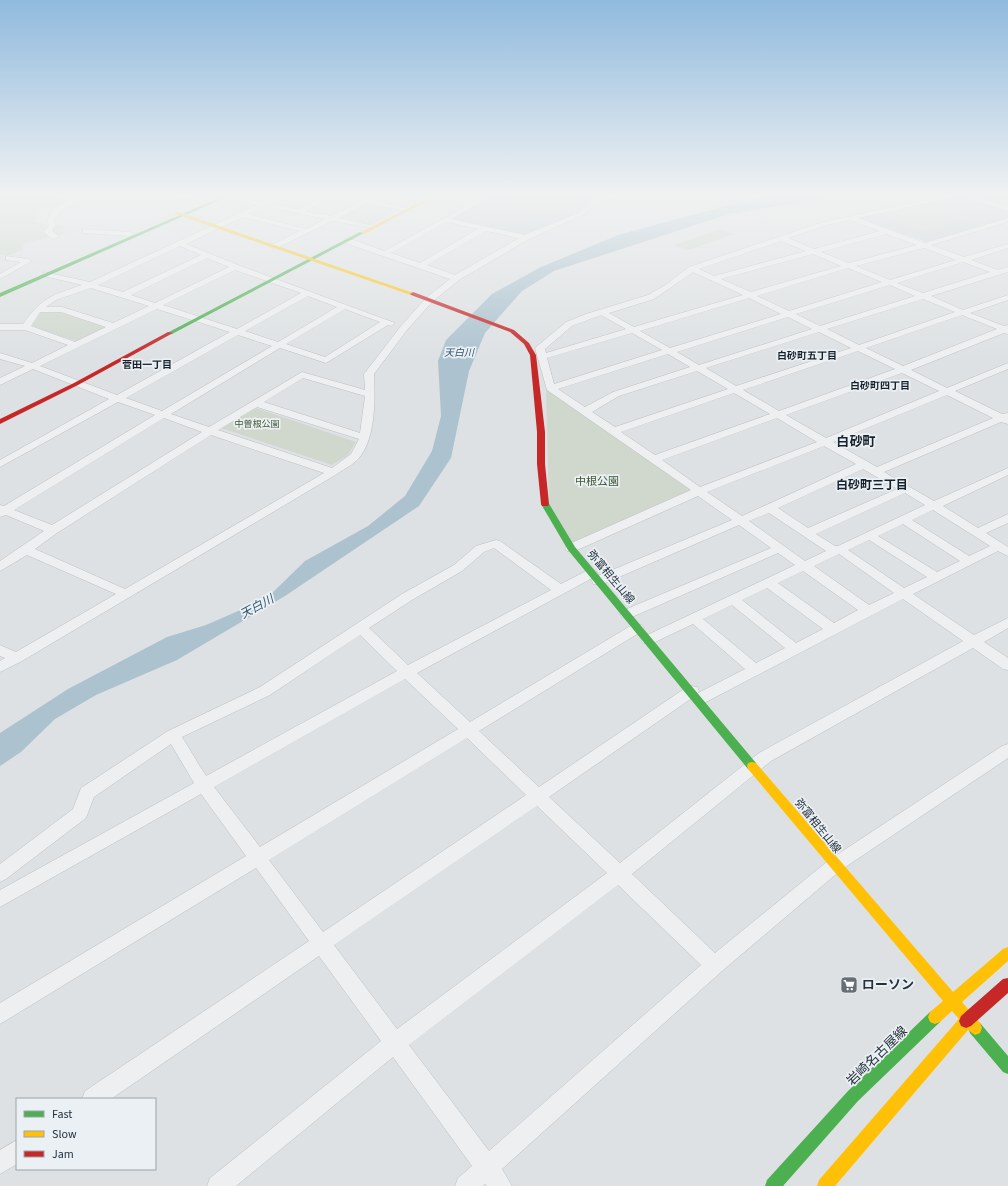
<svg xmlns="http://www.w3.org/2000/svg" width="1008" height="1186" font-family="'Source Sans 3','Noto Sans JP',sans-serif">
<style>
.built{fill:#cbd1d7}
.green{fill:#d0d8ce}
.water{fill:#acc2cf}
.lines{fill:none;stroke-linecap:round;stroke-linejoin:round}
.stream{stroke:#acc2cf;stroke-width:2}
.street-casing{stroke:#bcbfc1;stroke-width:1}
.street{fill:#edeff0;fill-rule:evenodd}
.fast{fill:#4caf50;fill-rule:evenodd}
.slow{fill:#ffc107;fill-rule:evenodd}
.jam{fill:#c62828;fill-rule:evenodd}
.labels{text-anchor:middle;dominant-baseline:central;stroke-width:3.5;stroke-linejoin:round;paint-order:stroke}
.far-park-label{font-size:9px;fill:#3f5733;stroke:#eaf0f4}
.far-water-label{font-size:10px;font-style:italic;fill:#30556f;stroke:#eaf0f4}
.far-neighbourhood-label{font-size:10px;font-weight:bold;fill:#18222c;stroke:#eaf0f4}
.park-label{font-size:11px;fill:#3f5733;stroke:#eaf0f4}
.street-label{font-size:11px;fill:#25313c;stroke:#eaf0f4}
.neighbourhood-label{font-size:12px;font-weight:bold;fill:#18222c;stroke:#eaf0f4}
.water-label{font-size:12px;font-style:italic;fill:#30556f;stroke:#eaf0f4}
.quarter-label{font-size:13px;font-weight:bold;fill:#18222c;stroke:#eaf0f4}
.near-poi-label{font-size:13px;font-weight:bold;fill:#25313c;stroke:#eaf0f4;text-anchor:start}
.near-street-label{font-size:13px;fill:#25313c;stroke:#eaf0f4}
</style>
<rect width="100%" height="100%" fill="#dee1e3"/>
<path class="built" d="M495,195h90l8,2v2l-15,14 -54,22 -74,-16z
M958,195l50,15v8l-81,24 -68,-24z"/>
<path class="green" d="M0,195h40l30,5 -18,8 -13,2 2,2 -9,2 6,1 -3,7 12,3h16l2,9 -41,9 -2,7 -12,5h-10z
M503,195h73l11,4 -14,10 -42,6 -5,-3 4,-1 -6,-4 -30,-8z
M975,195h33v14l-42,-13z
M368,203l32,6 -30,16 -34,-7z
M923,203h9l39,13 -49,15 -44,-16z
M720,229l15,5 -47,16 -14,-5z
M46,311l13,1 48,14v2l-31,13 -46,-15 10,-14z
M546,387l36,24 114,80 -123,53 -24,-39z
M256,408l100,34 -8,13 -16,10 -111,-37z"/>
<path class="water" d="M782,195h64l-117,19 -175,57 -32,20 -37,42 -16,38 -18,87 -32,48 -134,90 -108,64 -81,35 -41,24 -34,33 -21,14v-33l68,-44 99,-52 39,-12 60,-26 39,-38 63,-35 37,-30 27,-45 9,-35 -3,-55 8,-21 46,-46 47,-26 79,-33 118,-32z"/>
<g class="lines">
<path class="stream" d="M173,195l16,2
M198,197l7,-1"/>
<g class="street-casing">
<path id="street" d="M70,195h6l3,4 -20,13 -5,9 2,3 -4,7 7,6 -7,2 -8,-7 5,-7 -2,-3c3,-13 14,-18 25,-24z
M153,195l56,2 3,2 -3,2 -53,-4z
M223,195l40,7 17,-7h7l-16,9 26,5 33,-14h7l-32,16 26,5 43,-21h7l-9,5 38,9 -3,2 -40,-8 -29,15 36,8v2l-42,-7 -57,28 -4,-2 1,-2 28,-14 -57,-14 -57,27 52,21 157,58 -4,3 -3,-1 -62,38 -46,-15 -109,66 38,13 93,-55 63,18 -1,-16 37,-48 25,-28 24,-19 -105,-36v-4h6l33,12 90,-49 -27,-6 -1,-1 33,4 8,-4h7l-43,24 74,16 56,-23 12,-12 4,-2 -2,-1v-2h42l-40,7 -12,12 -56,25 -70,41 -27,22 -25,28 -33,44c1,25 2,64 -15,84 -5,6 -15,11 -22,16l-315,187 -22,11v-11l5,-3 -5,-2v-11l16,7 100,-58 -89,-39 -27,16v-10l44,-30 -38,-16 -6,2v-12l4,1 151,-91 -37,-13 -118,65v-7l109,-61 -76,-30 -33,16v-7l25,-12 -25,-7v-6l32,10 36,-18 -43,-15h-25v-6h23c19,-27 30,-29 59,-39l-38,-9v-4l46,10 167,-77 -34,-8zM265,206l60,13 -19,10 -58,-15zM446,222l32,7 -58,34 -29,-10zM486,231l33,7 -64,37 -28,-10zM180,246l21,9 -78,37 -25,-7zM207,258l22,9 -74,36 -24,-8zM235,270l66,23 -64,36 -74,-24zM91,288l58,18 -36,17 -51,-16h-16l10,-7zM308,296l29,11 -59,35 -33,-11zM157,309l73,23 -113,63 -77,-29zM345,309l35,13 -55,35 -39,-13zM40,312h21l45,15 -31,15 -44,-16zM238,335l34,11 -110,65 -36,-13zM303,378l62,18 -5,37 -96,-31zM257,407l102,32 -8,15 -19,14 -114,-38zM164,418l38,14 -150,93 -38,-15zM211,435l113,38 -199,116 -90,-40 22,-16z
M950,195h17l41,12v4l-48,-15 -102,22 67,25 83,-25v4l-77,23 33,12 44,-13v4l-37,12 27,10 10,-3v5l-77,24 32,14 45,-15v5l-38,13 34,13 4,-1v9l-4,-1 -93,37 36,18 61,-25v6l-53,22 47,23 6,-1v11l-7,-2 -117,50 50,29 74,-33v7l-65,31 35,22 30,-14v9l-22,10 22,14v9l-10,-5 -85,43 61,41 34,-17v10l-24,14 24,16v12l-5,-1 -30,-21 -202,113 -139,113 83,79 114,-93 173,-114 6,-2v14l-167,112 -119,101 -220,198 10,17h-25l-2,-2 -2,2h-28l3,-8 14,-12 -79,-109 -157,129h-29l3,-8 171,-137 -62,-85 -208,143h-29l3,-8 224,-150 -53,-73 -256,156v-21l246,-147 -45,-62 -201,113v-17l194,-107 -23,-39 -77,53 -8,21 -80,61 -6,3v-18l73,-55 8,-21 87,-57 92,-44 142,-93 52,-29 22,-19 20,-6 4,1 61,43 27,-14 4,-1 6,4 -2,3 -179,97 53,49 162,-97h10l2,3 -2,3 -163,100 60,56 148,-100 5,-1 5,1 2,4 -1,2 47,-24 -52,-45 -40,19h-10l-2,-3 2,-3 152,-72 -17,-12 -146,64h-10l-2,-3 2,-3 149,-63 -32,-23 -136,59h-10l-1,-3 1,-3 139,-58 -34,-24 -123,55h-8l-2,-3 2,-3 124,-55 -144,-100 -12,-42 31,-26 20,-8 62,-19 16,-9 25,-19 134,-45zM850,220l30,11 -66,18 -26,-11 39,-13zM886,234l31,11 -68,18 -28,-11zM781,241l25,10 -92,25 -15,-7zM924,248l32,12 -66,20 -34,-14zM813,254l28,12 -90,26 -30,-13zM963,262l27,10 -67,21 -26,-10zM848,268l34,14 -93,29 -32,-15zM693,272l50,23 -109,32 -25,-14 45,-14zM890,285l25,11 -95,30 -24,-12zM749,298l32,16 -111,34 -30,-17zM923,299l32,13 -96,33 -32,-16zM601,315l25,14 -80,24 -1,-4 27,-23zM962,315l35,14 -94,37 -37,-18zM788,317l24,12 -113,36 -22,-13zM819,332l32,16 -115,38 -30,-18zM632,333l30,17 -108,34 -7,-26zM858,351l37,18 -116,42 -36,-21zM668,354l22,13 -77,25 -28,15 -27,-18zM697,371l31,18 -113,38 -23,-15 27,-16zM902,373l37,18 -113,47 -40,-23zM734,393l36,21 -115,41 -34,-23zM947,395l46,23 -116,49 -44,-25zM777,418l40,24 -117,45 -38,-27zM824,446l32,18 -114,52 -35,-24zM863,469l34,20 -89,39 -30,-20zM905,493l20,12 -87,41h-3l-19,-12zM933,510l57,36 -21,10 -57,-36zM769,513l57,38 -21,10 -56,-40zM903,524l57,37 -23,11 -59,-36zM869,540l58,37 -23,11 -56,-38zM494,548l57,42 -143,75 -39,-37 43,-28 50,-29 22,-19zM839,554l55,39 -25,12 -55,-39zM803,571l55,39 -24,13 -56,-40zM767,588l56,41 -27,14 -54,-43zM903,599l60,42 -204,112 -139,110 -71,-66 143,-99 2,5 5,1 5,-1zM732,605l53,43 -29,15 -53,-44zM360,635l37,36 -191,105 -24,-39 88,-42zM405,679l53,50 -198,118 -46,-60zM467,738l59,57 -203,137 -54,-72zM537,806l70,67 -210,156 -63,-84zM618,885l83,80 -212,186 -80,-106z
M83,229l47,3 4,2 -4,2 -44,-3h-3z
M6,256l22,3 4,2 -32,18v-5l21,-12 -15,-2z
M17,1140v24l-17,10v-24z"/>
</g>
<use href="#street" class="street"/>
<path class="fast" d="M226,195h5l-231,102v-4z
M360,232l4,1 -192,101 -5,-1z
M542,502h6l27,45 181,216 1,3 -1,3 -4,1 -4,-1 -180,-219 -27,-46z
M935,1010l5,2 2,5 -2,5 -82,79 -75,85h-18l2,-6 81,-89 82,-79z
M975,1021l5,2 28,33v18l-5,-2 -33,-39 -2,-5 2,-5z"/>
<path class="slow" d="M434,195h4l-74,39 -4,-1z
M175,212h4l237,82 -5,1 -236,-81z
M752,762l4,1 197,229 50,-43 5,-2v14l-46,41 18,21 2,5 -2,5 -5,2 -7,-5 -133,156h-18l2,-6 140,-161 -7,-8 -12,11 -5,2 -5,-2 -2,-5 2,-5 13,-11 -195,-232 -1,-3 1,-3z"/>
<path class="jam" d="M413,292l101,38 15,13 7,12 9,77v32l4,40 -1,2h-6l-1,-2 -4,-40v-32l-7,-77 -6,-11 -14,-12 -99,-37 -1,-1z
M168,332l5,1 -95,52 -78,39v-5l74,-36z
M1008,978v15l-37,33 -5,2 -5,-2 -2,-5 2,-5 42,-37z"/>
</g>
<linearGradient id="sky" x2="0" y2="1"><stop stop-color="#90bade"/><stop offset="0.54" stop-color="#f0f2f2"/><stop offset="1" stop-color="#f0f2f2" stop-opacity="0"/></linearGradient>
<rect width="1008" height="361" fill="url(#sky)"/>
<defs>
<g id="supermarket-square" transform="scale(0.9)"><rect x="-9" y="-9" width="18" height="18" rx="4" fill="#666f76" stroke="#eaf0f4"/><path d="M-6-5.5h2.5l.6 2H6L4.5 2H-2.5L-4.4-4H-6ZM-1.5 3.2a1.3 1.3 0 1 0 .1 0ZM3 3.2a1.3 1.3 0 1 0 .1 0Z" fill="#fff"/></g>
</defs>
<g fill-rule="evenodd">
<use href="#supermarket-square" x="849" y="985"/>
</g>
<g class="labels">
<g class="far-park-label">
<text x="257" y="424">中曽根公園</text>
</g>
<g class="far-water-label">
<text x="459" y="353">天白川</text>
</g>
<g class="far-neighbourhood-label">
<text x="807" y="356">白砂町五丁目</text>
<text x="147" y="365">菅田一丁目</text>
<text x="880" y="386">白砂町四丁目</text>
</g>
<g class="park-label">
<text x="597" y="481">中根公園</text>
</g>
<g class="street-label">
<text transform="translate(611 577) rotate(50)">弥富相生山線</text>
<text transform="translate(818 826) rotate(51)">弥富相生山線</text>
</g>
<g class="neighbourhood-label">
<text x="872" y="485">白砂町三丁目</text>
</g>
<g class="water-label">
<text transform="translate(257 607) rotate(-29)">天白川</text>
</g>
<g class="quarter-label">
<text x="856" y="442">白砂町</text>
</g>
<g class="near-poi-label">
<text x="862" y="985">ローソン</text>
</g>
<g class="near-street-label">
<text transform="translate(877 1056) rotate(-44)">岩崎名古屋線</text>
</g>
</g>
<rect x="16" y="1098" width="140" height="72" fill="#eaf0f4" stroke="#9ba4aa"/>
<rect x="24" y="1111" width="20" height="6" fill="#4caf50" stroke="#9ba4aa"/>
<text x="52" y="1118" font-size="12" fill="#25313c">Fast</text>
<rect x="24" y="1131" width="20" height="6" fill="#ffc107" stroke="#9ba4aa"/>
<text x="52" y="1138" font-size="12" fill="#25313c">Slow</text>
<rect x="24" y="1151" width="20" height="6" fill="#c62828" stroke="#9ba4aa"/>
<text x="52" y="1158" font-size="12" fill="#25313c">Jam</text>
</svg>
